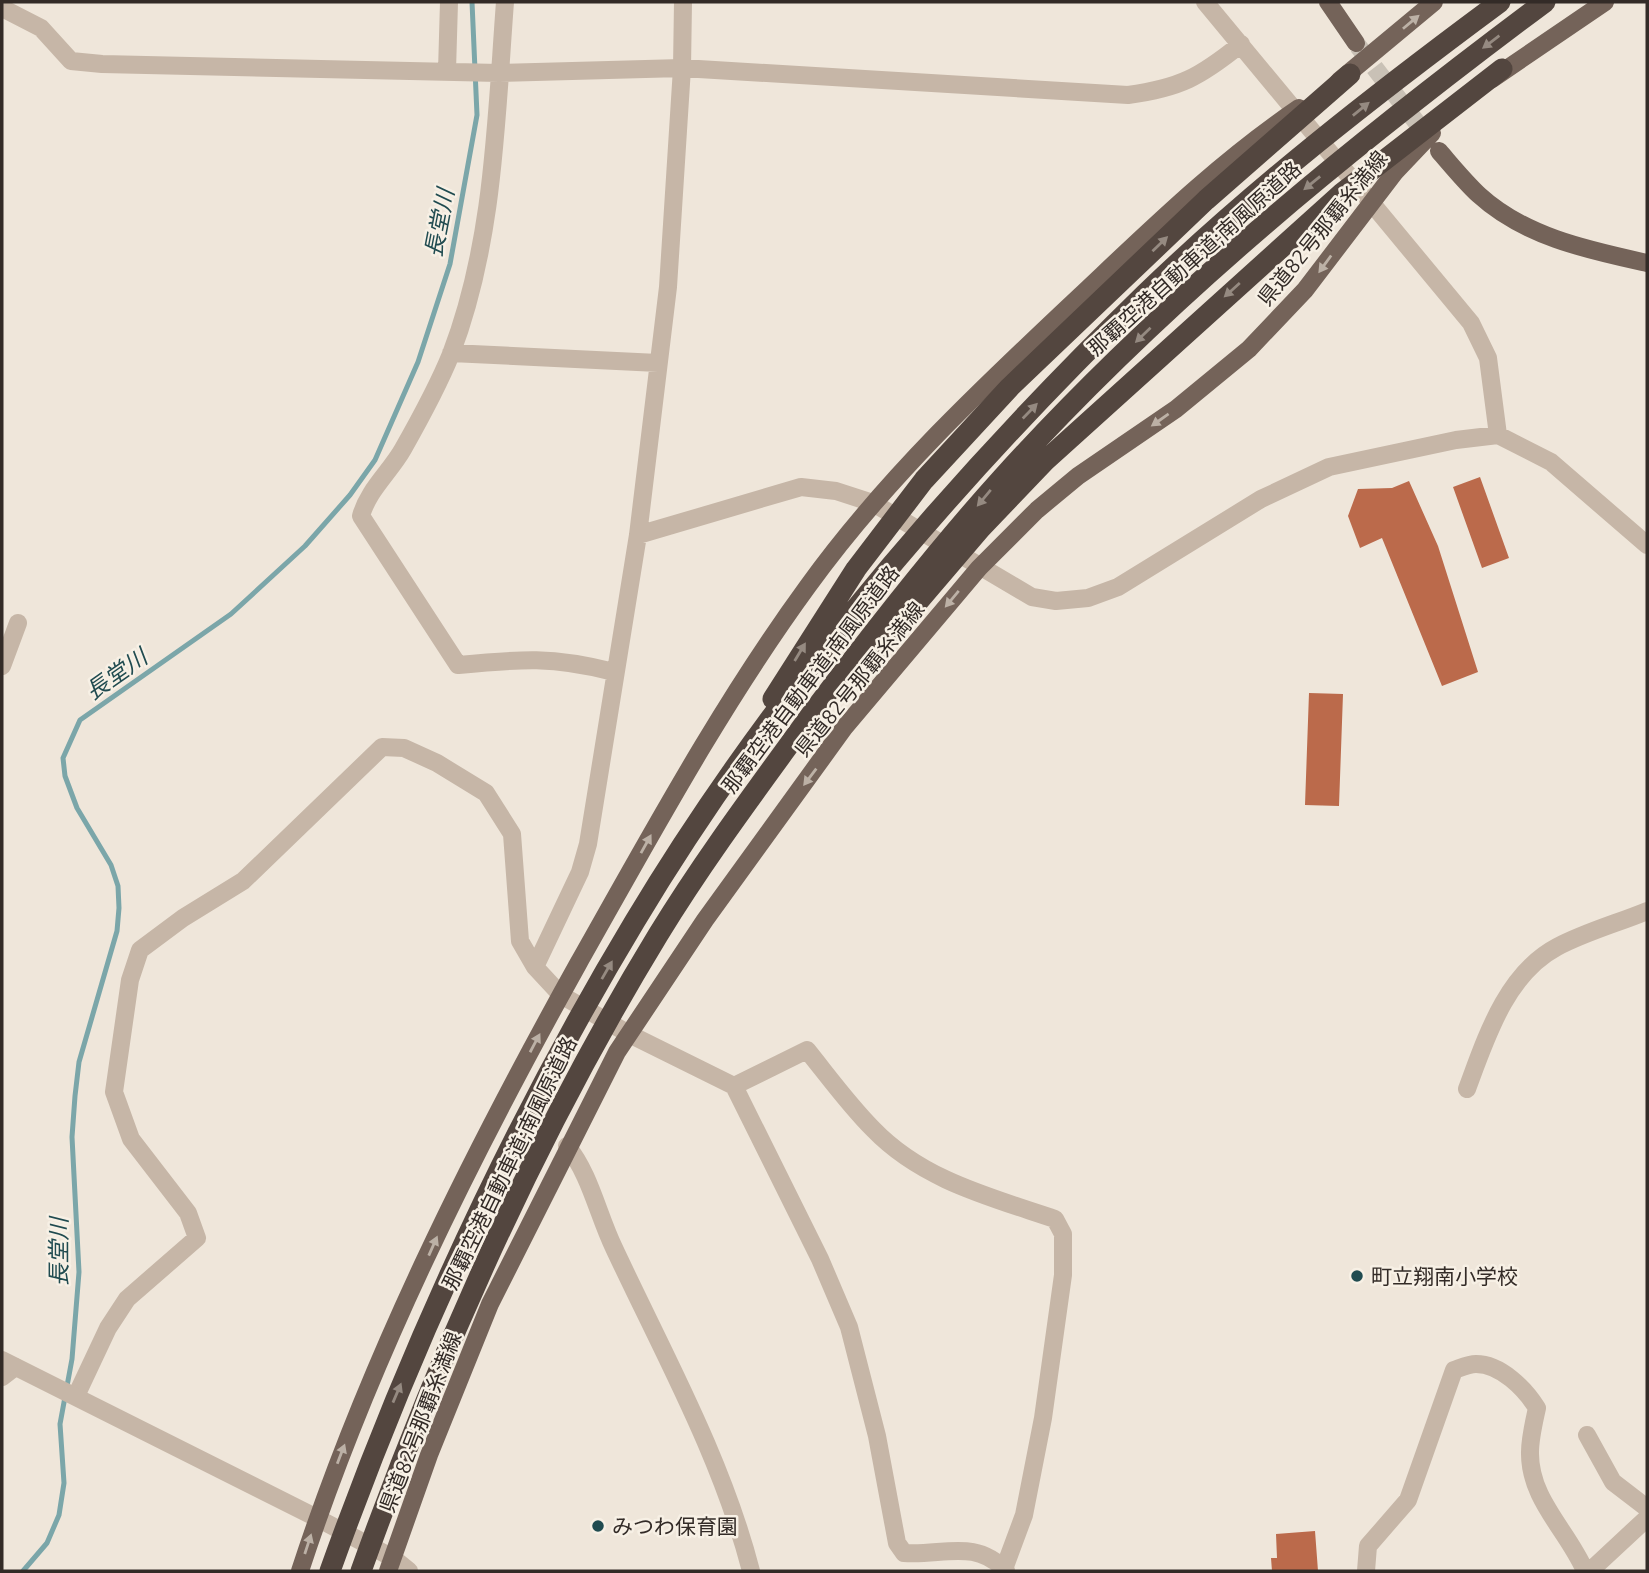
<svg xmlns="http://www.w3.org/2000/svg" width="1649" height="1573" font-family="Ubuntu,'Noto Sans JP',sans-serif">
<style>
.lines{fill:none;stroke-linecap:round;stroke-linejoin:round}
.stream{stroke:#7ba6a9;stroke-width:5}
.building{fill:#bb6a4b}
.primary-tunnel{stroke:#c9c1b6;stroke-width:18;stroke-dasharray:18 9;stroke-linecap:butt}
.minor{stroke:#c6b6a7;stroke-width:18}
.tertiary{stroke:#c6b6a7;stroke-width:18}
.primary{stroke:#746359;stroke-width:18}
.motorway{stroke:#53463f;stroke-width:21}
.oneway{fill:#bcb1a6}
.oneway2{fill:#958a81}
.poi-dot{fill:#204b50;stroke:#f7f0e5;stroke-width:2.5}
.labels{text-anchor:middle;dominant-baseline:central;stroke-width:5;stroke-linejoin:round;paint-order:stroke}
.street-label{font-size:21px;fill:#332b27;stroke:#f7f0e5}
.poi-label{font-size:21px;fill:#332b27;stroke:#f7f0e5;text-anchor:start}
.water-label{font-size:23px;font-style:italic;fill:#204b50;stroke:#f7f0e5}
</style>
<rect width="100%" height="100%" fill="#efe6da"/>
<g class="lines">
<path class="stream" d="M23,1571l24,-28 12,-28 5,-32 -4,-59 12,-65 7,-87 -7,-135 3,-41 4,-34 38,-131 2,-23 -1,-22 -7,-21 -34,-57 -12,-32 -2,-18 17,-38 151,-106 74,-68 45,-51 25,-35 43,-98 32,-98 27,-149 -5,-113"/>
</g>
<path class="building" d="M1480,477l29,81 -27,10 -29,-81z
M1409,481l29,65 40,126 -36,14 -60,-148 -22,10 -12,-32 10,-27 34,-1z
M1309,693l34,1 -4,112 -34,-1z
M1315,1531l3,40h-46l-1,-13h6l-1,-24z"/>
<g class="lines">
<path class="primary-tunnel" d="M1358,46l72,94"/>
<path class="minor" d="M505,2c-9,118 -11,240 -54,352 -13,32 -31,65 -48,95 -13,23 -35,41 -42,67l97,149c63,-6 94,-9 156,7
M1205,2l266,321 17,35 10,77
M2,8l39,20 30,33 31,3 397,9 183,-5 446,27c52,-7 72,-18 113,-51
M447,71l2,-69
M451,353l207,10
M638,535l163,-48 35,4 37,12 159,94 24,4 32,-3 30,-11 143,-88 68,-32 127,-27 42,-5 53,27 96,83
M2,666l16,-43
M535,967l45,-95 8,-28 50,-309 30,-248 14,-219 1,-66
M734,1086l73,-36c21,26 42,55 66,79 49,51 117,68 182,90l8,15v41l-20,143 -19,97 -20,54
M1467,1089c19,-51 39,-115 90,-142 28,-15 61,-24 90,-36
M567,1146c23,28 31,69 47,102 49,105 108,210 137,323
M2,1377l13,-10
M76,1396l32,-68 19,-29 70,-61 -9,-25 -57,-74 -17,-47 16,-112 10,-30 43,-32 60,-37 139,-134 22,1 33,15 49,30 26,41 8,107 15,26 26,28 68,39 105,52 86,173 29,68 28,109 20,107 7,10c39,3 71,-15 102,18
M1587,1435l26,47 34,26
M1366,1571l2,-25 40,-46 46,-130c6,-2 15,-6 22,-6 25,0 49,25 61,44 -3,14 -7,30 -7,44 -1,47 38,79 55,119
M1590,1571l57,-53"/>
<path class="tertiary" d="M2,1360l315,158 76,40 16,13"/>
<path class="primary" d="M1328,2l28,41
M1492,79l113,-77
M1339,81l95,-79
M1439,151c13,15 26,31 40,44 46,42 109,55 168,68
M300,1571c69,-211 170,-413 278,-607 73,-129 143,-259 230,-378 78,-108 175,-199 272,-290 70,-66 138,-133 219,-188
M388,1571l41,-116 61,-151 127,-252 88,-132 139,-192 135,-160 58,-58 41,-34 98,-67 73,-60 56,-59 90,-118 37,-39"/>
<path class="motorway" d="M870,658l111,-130 64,-67 297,-268 160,-124
M773,699l83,-130 68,-89 86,-93 196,-187 144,-126
M330,1571c81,-226 181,-444 305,-650 139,-232 317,-439 510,-627 110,-106 232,-201 355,-292
M361,1571c79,-220 175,-436 297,-636 47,-77 102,-150 155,-223 60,-80 122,-160 189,-234 163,-180 350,-332 543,-476"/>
</g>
<defs><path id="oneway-solid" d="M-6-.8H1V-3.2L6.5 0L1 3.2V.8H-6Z" transform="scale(1.75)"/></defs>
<g class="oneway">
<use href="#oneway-solid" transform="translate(1411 22) rotate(-40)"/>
<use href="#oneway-solid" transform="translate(1325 264) rotate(126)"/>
<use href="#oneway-solid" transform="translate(1160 420) rotate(145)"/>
<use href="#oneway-solid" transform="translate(952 599) rotate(130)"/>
<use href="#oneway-solid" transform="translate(810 777) rotate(127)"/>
<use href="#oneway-solid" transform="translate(646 844) rotate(-61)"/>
<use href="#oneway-solid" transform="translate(535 1043) rotate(-62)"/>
<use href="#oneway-solid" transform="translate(433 1246) rotate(-66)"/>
<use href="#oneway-solid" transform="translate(341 1454) rotate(-69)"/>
<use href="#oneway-solid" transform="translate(308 1544) rotate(-72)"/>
</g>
<g class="oneway2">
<use href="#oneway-solid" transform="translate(1491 42) rotate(143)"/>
<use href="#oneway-solid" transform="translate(1361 109) rotate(-39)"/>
<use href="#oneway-solid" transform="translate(1312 183) rotate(141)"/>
<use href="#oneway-solid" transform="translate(1160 244) rotate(-44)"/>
<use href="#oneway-solid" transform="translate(1232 290) rotate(138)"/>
<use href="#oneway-solid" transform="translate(1143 335) rotate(136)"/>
<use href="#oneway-solid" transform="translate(1030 411) rotate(-46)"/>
<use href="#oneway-solid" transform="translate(984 498) rotate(130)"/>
<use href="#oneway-solid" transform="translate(800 652) rotate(-59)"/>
<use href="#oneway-solid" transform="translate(607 970) rotate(-60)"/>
<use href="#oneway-solid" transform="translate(397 1393) rotate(-67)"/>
</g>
<g class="poi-dot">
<circle cx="1357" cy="1276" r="7"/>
<circle cx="598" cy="1526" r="7"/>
</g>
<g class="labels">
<g class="street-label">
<text transform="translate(1322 228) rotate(-51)">県道82号那覇糸満線</text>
<text transform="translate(1194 258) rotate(-42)">那覇空港自動車道;南風原道路</text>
<text transform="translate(810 679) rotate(-53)">那覇空港自動車道;南風原道路</text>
<text transform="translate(859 679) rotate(-51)">県道82号那覇糸満線</text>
<text transform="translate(509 1163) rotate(-64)">那覇空港自動車道;南風原道路</text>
<text transform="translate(420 1422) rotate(-69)">県道82号那覇糸満線</text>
</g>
<g class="poi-label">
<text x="1371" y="1276">町立翔南小学校</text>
<text x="612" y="1526">みつわ保育園</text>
</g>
<g class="water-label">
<text transform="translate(439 223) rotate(-79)">長堂川</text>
<text transform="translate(116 674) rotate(-35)">長堂川</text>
<text transform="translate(58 1252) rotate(-90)">長堂川</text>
</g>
</g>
<rect width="1649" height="1573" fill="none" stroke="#332b27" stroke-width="7"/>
</svg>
